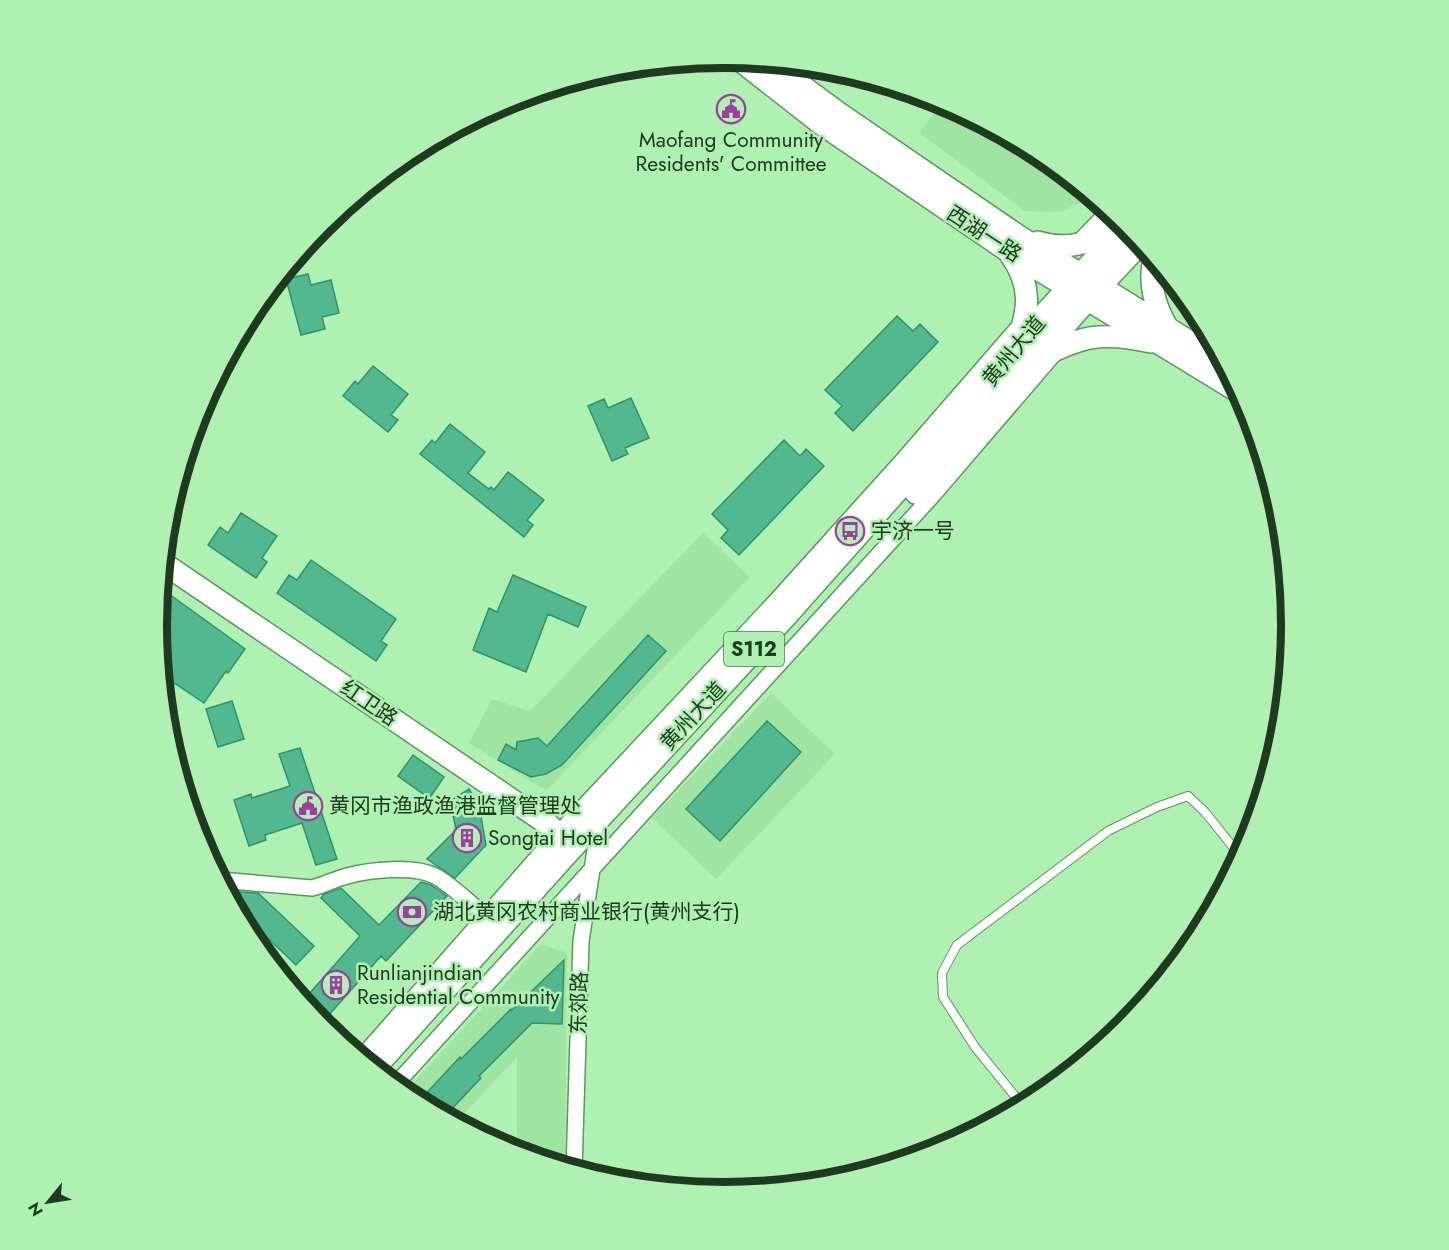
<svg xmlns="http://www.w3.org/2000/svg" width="1449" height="1250" font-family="Jost,'Noto Sans SC',sans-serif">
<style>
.built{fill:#9fe5a1}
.building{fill:#51b890;stroke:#2e936f;stroke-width:1.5}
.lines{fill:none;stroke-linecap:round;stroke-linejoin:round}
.lane-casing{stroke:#5a985d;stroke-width:10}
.street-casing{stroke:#5a985d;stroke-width:18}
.secondary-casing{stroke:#5a985d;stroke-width:24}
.primary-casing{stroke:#5a985d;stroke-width:27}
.lane{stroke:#fff;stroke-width:8}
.street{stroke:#fff;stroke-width:15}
.secondary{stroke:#fff;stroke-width:21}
.primary{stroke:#fff;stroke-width:24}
.labels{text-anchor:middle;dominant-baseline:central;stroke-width:5;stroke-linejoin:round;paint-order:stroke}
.shield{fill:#aff1b1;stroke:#4b714d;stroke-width:1.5}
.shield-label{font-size:20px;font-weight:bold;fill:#203a22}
.poi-label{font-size:21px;fill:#203a22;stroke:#aff1b1;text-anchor:start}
.street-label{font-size:21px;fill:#203a22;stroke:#aff1b1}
.rim{fill:none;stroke:#203a22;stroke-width:8}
</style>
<rect width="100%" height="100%" fill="#aff1b1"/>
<path class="built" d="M943,101l97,52 52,42 -4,4 -28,13 -35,-1 -106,-78z
M703,533l47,44 -204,214 -77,-48 23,-44 38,12z
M771,693l64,61 -119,125 -64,-61z
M541,944l26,9 -2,214 -48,-14v-96l-61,65 -52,-29z"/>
<path class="building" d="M308,274l3,11 20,-5 8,33 -17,4 3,12 -24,6 -15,-56z
M897,316l16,15 7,-7 18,18 -85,89 -18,-18 7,-7 -17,-16z
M373,366l35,28 -17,21 7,5 -10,12 -45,-36 12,-15 3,3z
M631,398l18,40 -24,10 3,6 -16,7 -24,-55 16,-7 4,9z
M450,424l35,28 -17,21 21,16 2,-2 3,3 14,-18 36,28 -17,20 6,5 -9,12 -104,-83 12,-14 3,3z
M784,440l16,16 6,-7 18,17 -85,89 -18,-17 7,-8 -16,-16z
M241,513l36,23 -15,22 5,4 -11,16 -48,-33 12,-18 8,6z
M311,560l85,59 -15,22 6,4 -11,16 -99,-68 12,-18 8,5z
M513,575l73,32 -8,20 -30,-13 -22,58 -53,-22 16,-42 8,4z
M160,592l7,5 2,-3 76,55 -17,24 -2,-2 -22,32 -43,-29 -4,-49z
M648,635l18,16 -104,114 -16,9 -15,3 -33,-17 8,-16 10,6 1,-8 21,-4 9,8z
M232,701l12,38 -26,8 -12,-38z
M767,721l34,31 -81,89 -34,-32z
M300,748l37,111 -21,6 -14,-42 -37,12 1,5 -17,6 -15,-46 17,-6 1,4 38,-12 -11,-32z
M413,755l31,22 -13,19h-5l-28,-20z
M188,778l27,65 -12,6 -22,-69z
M469,789l10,16 7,40 -31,33 -28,-19 29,-29 -4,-20 -4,-8z
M421,882l10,3 16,11 -61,65 -5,-5 -60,68 -19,-22 58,-66 -39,-38 3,-4 17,-6 38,37z
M240,892l18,1 56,53 -18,19 -62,-59 -3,-5z
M564,960l-2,64 -30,-1 -53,53 2,2 -36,38 -27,-14 42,-45 1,2 50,-50 1,1z"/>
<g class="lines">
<g class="lane-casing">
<path id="lane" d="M1023,1106l-48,-59 -32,-50 -1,-24 15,-28 151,-114 49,-24 31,-11 17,16 36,45"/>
</g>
<g class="street-casing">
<path id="street" d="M1079,242l31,-32
M220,880l92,8c12,-3 23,-9 35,-12 22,-6 67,-11 88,0 14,7 37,29 51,40
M361,1058l197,-224 218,-233 127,-141 114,-131
M395,1085l538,-590 120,-140
M574,1170l7,-229 16,-104"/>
</g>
<g class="secondary-casing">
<path id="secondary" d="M737,58l83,65 188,128 234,143
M768,61l72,53 180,123 206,127
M1038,242c36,11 56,-3 88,-19
M1010,254c23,32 19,56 6,92
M1154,258c-6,27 1,48 14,71
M1035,360c46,-24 64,-29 116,-18
M163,563l386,262 23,22"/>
</g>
<g class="primary-casing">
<path id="primary" d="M917,492l170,-194 54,-57
M373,1068l193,-215 221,-240 126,-142 111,-133 104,-113"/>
</g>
<use href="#lane" class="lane"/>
<use href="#street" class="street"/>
<use href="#secondary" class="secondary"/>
<use href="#primary" class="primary"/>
</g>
<defs>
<g id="civic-ring" transform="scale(1.5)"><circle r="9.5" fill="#aff1b1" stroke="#9e3da4" stroke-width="1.5"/><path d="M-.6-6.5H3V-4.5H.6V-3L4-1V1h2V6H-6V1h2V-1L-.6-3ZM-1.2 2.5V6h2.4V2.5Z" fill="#9e3da4"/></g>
<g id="bus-ring" transform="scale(1.5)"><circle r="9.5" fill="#aff1b1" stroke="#9e3da4" stroke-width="1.5"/><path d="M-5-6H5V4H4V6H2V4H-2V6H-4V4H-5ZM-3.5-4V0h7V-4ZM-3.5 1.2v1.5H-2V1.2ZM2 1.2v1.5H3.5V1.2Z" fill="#9e3da4"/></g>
<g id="building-ring" transform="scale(1.5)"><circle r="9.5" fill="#aff1b1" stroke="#9e3da4" stroke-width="1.5"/><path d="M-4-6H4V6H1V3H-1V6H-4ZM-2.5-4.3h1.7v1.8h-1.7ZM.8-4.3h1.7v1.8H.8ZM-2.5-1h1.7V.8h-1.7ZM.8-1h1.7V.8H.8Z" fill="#9e3da4"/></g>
<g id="bank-ring" transform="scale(1.5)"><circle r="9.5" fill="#aff1b1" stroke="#9e3da4" stroke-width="1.5"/><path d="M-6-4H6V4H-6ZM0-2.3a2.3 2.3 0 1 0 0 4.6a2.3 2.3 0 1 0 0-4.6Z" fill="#9e3da4"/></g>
</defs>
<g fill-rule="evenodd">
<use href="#civic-ring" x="731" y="109"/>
<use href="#bus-ring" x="850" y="531"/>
<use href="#civic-ring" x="308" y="806"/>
<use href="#building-ring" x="467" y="838"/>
<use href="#bank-ring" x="412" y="912"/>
<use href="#building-ring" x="336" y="985"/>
</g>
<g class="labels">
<rect class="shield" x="724" y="632" width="60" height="34" rx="4.5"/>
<g class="shield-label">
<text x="754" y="649">S112</text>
</g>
<g class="poi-label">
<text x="731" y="140" text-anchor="middle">Maofang Community<tspan x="731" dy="24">Residents' Committee</tspan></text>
<text x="871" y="531">宇济一号</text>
<text x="329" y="806">黄冈市渔政渔港监督管理处</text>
<text x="488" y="838">Songtai Hotel</text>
<text x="433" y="912">湖北黄冈农村商业银行(黄州支行)</text>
<text x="357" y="973">Runlianjindian<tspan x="357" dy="24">Residential Community</tspan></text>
</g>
<g class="street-label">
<text transform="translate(984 234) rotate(33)">西湖一路</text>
<text transform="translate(1014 351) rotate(-50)">黄州大道</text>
<text transform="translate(369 703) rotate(34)">红卫路</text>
<text transform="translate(693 716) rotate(-47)">黄州大道</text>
<text transform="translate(579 1003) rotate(-88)">东郊路</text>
</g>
</g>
<path d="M0 0H1449V1250H0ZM167 625a557 557 0 1 1 1114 0a557 557 0 1 1-1114 0Z" fill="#aff1b1" fill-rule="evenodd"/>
<path class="rim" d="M167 625a557 557 0 1 1 1114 0a557 557 0 1 1-1114 0Z"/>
<g transform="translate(48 1202) rotate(240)" stroke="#aff1b1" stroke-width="4.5" paint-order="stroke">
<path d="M0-4.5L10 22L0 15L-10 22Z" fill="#203a22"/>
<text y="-9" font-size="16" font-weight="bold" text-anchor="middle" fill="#203a22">N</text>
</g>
</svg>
